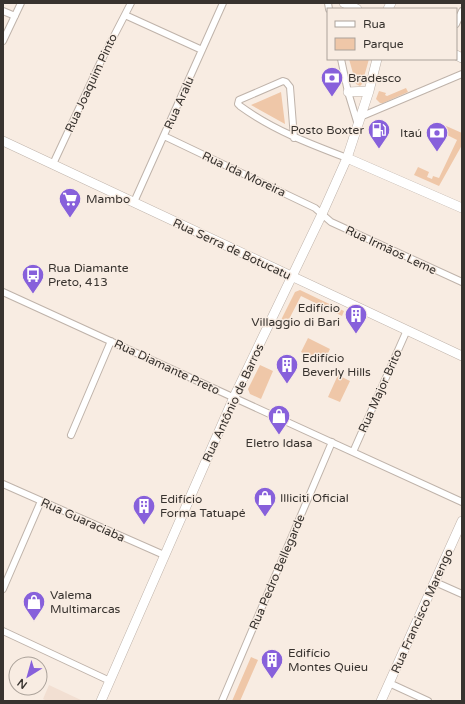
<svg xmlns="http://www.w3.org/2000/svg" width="465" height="704" font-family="'Varela Round',sans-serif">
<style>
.built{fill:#f2dfd2}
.green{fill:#efc7a8}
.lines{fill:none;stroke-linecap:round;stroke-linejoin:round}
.street-casing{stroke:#bfb3aa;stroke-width:8}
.secondary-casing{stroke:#bfb3aa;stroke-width:10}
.street{stroke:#fff;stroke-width:6}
.secondary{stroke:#fff;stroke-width:9}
.labels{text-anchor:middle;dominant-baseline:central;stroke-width:3;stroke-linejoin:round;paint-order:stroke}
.poi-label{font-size:12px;fill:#38332f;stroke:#f8ece2;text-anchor:start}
.street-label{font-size:12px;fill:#38332f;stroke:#f8ece2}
</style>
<rect width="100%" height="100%" fill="#f8ece2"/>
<path class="built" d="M49,685l34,16h-36l-4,-2z"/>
<path class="green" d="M349,59h20l-7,25 -2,2 -4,-2z
M406,88l2,4 -25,11h-3l-4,-4 3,-8 7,2 -1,2 2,1z
M281,92l4,32 -34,-19z
M437,122l25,11v12l-23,41 -25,-11 4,-8 11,5 -2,5 5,2 1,-3 6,2 18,-38 -22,-11z
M300,290l44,21 -2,5 -41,-20 -15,29 -6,-3 15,-30z
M308,338l22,11 -7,14 -22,-11z
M260,365l13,6 -12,28 -11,-5 -2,-5z
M338,375l12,6 -10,21 -12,-5z
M251,657l7,3 -18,41h-8z"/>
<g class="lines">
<g class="street-casing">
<path id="street" d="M328,3l1,6
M3,11l12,5
M125,15l77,35
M456,24l6,-13
M3,41l18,-38
M341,59l7,33 10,33
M360,117l102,-43
M164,136l151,72 16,14 131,60
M294,138l-4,-51 -4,-5 -3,-1 -44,19 -1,4 2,2c33,24 70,38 107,52
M53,164l48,-103 30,-58
M134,202l89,-199
M3,292l459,210
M71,435l40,-94
M353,452l54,-122
M3,484l161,71
M435,582l27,12
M3,589l38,-88
M3,631l107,50
M389,683l39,18
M222,701l110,-259"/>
</g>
<g class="secondary-casing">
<path id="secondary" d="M344,3l13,6
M388,9l3,-6
M456,55l6,3
M348,92l21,-1
M3,141l459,215
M347,158l115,50
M101,701l133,-304 88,-183 25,-56 22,-67 8,-32
M381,701l81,-180"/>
</g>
<use href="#street" class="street"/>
<use href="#secondary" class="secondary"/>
</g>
<defs>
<g id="bank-pin" transform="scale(1.15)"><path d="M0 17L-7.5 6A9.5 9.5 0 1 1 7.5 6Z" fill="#8760db" stroke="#f8ece2"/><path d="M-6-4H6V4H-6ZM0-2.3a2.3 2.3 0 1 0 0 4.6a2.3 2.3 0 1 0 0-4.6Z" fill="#fff"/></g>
<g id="fuel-pin" transform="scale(1.15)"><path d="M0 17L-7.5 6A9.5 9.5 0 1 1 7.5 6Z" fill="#8760db" stroke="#f8ece2"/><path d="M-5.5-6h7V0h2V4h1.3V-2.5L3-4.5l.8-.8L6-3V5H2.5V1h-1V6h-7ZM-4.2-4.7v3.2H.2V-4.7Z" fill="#fff"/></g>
<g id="supermarket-pin" transform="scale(1.15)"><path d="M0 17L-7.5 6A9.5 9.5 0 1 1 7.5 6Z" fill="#8760db" stroke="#f8ece2"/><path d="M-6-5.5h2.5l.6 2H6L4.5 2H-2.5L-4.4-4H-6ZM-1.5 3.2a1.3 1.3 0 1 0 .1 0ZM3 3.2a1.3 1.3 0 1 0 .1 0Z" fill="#fff"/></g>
<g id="bus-pin" transform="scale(1.15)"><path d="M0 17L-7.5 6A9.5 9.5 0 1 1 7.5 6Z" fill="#8760db" stroke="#f8ece2"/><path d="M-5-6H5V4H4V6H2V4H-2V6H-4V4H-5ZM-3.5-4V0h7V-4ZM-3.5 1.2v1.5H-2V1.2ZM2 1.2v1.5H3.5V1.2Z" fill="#fff"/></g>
<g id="building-pin" transform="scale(1.15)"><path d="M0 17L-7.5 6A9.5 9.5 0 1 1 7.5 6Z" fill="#8760db" stroke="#f8ece2"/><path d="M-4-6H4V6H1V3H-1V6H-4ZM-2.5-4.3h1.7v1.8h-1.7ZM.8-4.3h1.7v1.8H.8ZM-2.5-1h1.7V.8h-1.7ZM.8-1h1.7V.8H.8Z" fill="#fff"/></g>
<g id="shop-pin" transform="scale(1.15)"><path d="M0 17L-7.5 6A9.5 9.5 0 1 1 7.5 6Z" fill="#8760db" stroke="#f8ece2"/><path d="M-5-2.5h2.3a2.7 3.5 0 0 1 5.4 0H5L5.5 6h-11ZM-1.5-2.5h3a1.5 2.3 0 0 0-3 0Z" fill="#fff"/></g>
</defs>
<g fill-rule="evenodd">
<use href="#bank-pin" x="332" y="78"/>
<use href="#fuel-pin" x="379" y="130"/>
<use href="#bank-pin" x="437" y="133"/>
<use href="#supermarket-pin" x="70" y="199"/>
<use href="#bus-pin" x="33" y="275"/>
<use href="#building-pin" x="356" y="315"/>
<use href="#building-pin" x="287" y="365"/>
<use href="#shop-pin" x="279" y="416"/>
<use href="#shop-pin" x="265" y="498"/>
<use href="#building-pin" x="144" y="506"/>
<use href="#shop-pin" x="34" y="602"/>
<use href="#building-pin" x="272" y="660"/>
</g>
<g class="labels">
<g class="poi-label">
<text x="348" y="78">Bradesco</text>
<text x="364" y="130" text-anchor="end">Posto Boxter</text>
<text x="422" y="133" text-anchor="end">Itaú</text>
<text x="86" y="199">Mambo</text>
<text x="48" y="268">Rua Diamante<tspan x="48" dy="14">Preto, 413</tspan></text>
<text x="340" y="308" text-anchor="end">Edifício<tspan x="340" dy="14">Villaggio di Bari</tspan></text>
<text x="302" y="358">Edifício<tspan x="302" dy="14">Beverly Hills</tspan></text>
<text x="279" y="443" text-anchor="middle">Eletro Idasa</text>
<text x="280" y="498">Illiciti Oficial</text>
<text x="160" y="499">Edifício<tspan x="160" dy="14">Forma Tatuapé</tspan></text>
<text x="50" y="595">Valema<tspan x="50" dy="14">Multimarcas</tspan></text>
<text x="288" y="653">Edifício<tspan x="288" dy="14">Montes Quieu</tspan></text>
</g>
<g class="street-label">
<text transform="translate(91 83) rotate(-65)">Rua Joaquim Pinto</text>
<text transform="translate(179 103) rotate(-66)">Rua Aralu</text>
<text transform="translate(244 174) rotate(25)">Rua Ida Moreira</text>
<text transform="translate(232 249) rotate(25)">Rua Serra de Botucatu</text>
<text transform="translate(391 250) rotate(25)">Rua Irmãos Leme</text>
<text transform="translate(167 367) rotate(25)">Rua Diamante Preto</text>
<text transform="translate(380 391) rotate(-66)">Rua Major Brito</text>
<text transform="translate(233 403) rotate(-65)">Rua Antônio de Barros</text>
<text transform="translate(83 520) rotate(24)">Rua Guaraciaba</text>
<text transform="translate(277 572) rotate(-67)">Rua Pedro Bellegarde</text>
<text transform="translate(422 611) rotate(-66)">Rua Francisco Marengo</text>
</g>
</g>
<rect width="465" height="704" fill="none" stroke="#38332f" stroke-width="8"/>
<rect x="327" y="8" width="130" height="52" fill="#f8ece2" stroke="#aba29a"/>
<rect x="335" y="21" width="20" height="6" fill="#ffffff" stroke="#aba29a"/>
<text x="363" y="28" font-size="12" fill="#38332f">Rua</text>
<rect x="335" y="38" width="20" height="12" fill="#efc7a8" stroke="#aba29a"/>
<text x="363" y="48" font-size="12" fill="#38332f">Parque</text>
<g transform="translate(28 676) rotate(217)"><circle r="19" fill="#f8ece2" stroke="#aba29a"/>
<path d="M0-3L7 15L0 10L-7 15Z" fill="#8760db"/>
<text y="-6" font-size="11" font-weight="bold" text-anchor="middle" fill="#38332f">N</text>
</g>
</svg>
